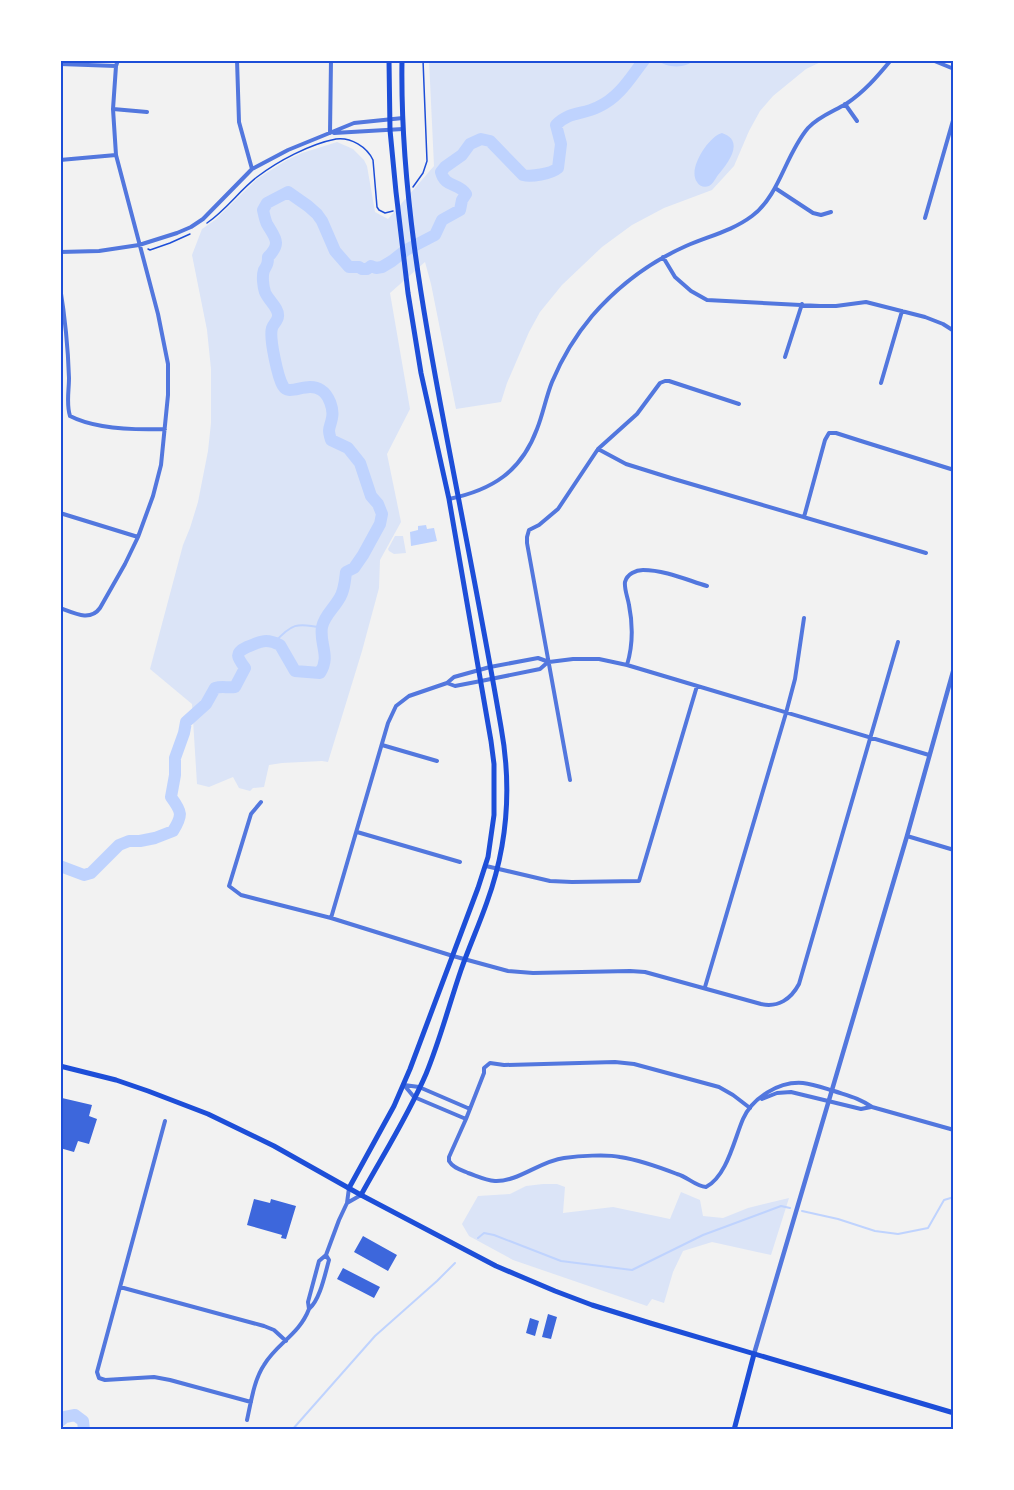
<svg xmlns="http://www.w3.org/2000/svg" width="1014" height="1490" font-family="'Nunito Sans',sans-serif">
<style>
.green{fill:#dbe4f7}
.water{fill:#bfd3fe}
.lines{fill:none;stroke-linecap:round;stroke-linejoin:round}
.stream{stroke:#bfd3fe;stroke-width:2}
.river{stroke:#bfd3fe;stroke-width:12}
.building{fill:#3d67dc}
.path{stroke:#1d4ed8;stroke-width:1.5}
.minor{stroke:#5277de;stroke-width:4}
.tertiary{stroke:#5277de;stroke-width:4.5}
.secondary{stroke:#1d4ed8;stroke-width:5}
.primary{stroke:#1d4ed8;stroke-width:5}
.neatline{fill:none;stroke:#1d4ed8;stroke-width:2}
</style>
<rect width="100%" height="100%" fill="#f2f2f2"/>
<path class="green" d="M429,60h396l-19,9 -33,27 -13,15 -11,20 -15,35 -22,24 -48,18 -32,17 -30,22 -40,38 -22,27 -11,20 -22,51 -6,19 -45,7 -25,-125 -6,-22 -35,31 20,116 -23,45 14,68 -21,38 -1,28 -17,63 -34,111 -6,-1 -40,2 -13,2 -5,22 -11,1 -3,3 -11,-3 -6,-11 -24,10 -12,-3 -5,-80 -42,-35 33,-124 7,-17 8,-26 10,-51 3,-28v-54l-4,-39 -15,-75 10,-26 13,-9 42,-41 30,-19 15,-7 35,-11 16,7 11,11 3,6 8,46 13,7 46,-53z
M395,536h8l3,17 -12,1 -5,-3 -1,-2z
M543,1184h14l8,3 -2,26 50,-6 57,12 11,-27 19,8 3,16 20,2 25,-10 41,-10 -18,57 -59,-13 -29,9 -10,21 -9,31 -12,-4 -5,7 -134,-46 -44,-24 -7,-12 16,-28 32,-2 16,-8z"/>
<path class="water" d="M657,60h37c-8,9 -28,8 -37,0z
M722,133c24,8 5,31 -4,42 -3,4 -5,9 -9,11 -5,2 -10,0 -12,-4 -10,-13 12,-46 25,-49z
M426,525l1,4 7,-1 3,13 -26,5 -1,-14 8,-2v-4z"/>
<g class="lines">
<path class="stream" d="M274,643c17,-19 23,-21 48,-15
M802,1211l36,8 37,12 23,3 30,-6 16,-28 10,-3
M478,1238l6,-5 10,2 67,26 71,9 71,-35 78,-29 9,2
M292,1430l83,-94 62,-55 18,-18"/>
<path class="river" d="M60,866l24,9 7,-2 28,-28 10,-4h11l15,-3 18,-7c10,-16 9,-19 -2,-34l4,-22v-17l9,-25 2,-11 20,-18 9,-16c7,-2 12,0 20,-1l10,-19c-8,-11 -11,-15 2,-21 6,-2 13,-6 19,-6 4,0 10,2 14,4l15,26 25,2c11,-17 -1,-29 2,-46 2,-11 12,-19 17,-28 5,-7 6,-18 7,-27l8,-4 9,-13 17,-31 2,-10 -4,-10 -7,-8 -11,-33 -12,-15 -17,-8c-4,-13 -1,-11 1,-22 2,-9 -3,-23 -11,-28 -14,-9 -32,7 -38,-4 -5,-8 -14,-48 -11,-58 1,-4 6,-7 6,-12 1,-8 -10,-16 -13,-24 -2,-6 -3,-16 -1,-22 3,-5 4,-6 4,-13 14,-14 7,-19 -1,-33 -2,-4 -3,-10 -4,-14l4,-7 21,-11 20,14 9,8 5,7 13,30 14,16h10l3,2h5l4,-3 5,2 6,-1 10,-6 14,-11 29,-15 7,-15 18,-10 2,-10 4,-6c-8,-12 -21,-6 -25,-22l4,-5 17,-12 8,-11 11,-5 9,2 33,34c8,2 28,-1 35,-7l3,-24 -5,-19c14,-14 26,-10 42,-18 21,-9 33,-30 46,-47
M60,1421l5,-4 10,-2 8,6 1,9"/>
</g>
<path class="building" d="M62,1098l30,7 -3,11 8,3 -8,25 -11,-3 -4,11 -14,-4v-42z
M254,1199l16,4 1,-4 25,7 -10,33 -5,-1 1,-3 -35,-10z
M363,1236l34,19 -9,16 -34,-19z
M343,1268l37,19 -6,11 -37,-19z
M548,1314l9,3 -6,22 -9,-2z
M530,1318l9,3 -4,15 -9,-3z"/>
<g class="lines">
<path class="path" d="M413,187l10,-14 4,-12 -4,-101
M207,223c19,-13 32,-32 50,-46 21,-16 53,-33 79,-38 15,-2 31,8 37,21l4,47 2,3 6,3 8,-2
M148,249l2,1 20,-7 20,-9"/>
<path class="minor" d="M237,60l2,62 13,47
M932,60l22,9
M60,64l56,2
M845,104l12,17
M113,109l34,3
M330,133l1,-73
M334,133l69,-4
M60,160l56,-5
M775,188l38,25 8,2 10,-3
M925,218l29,-101
M60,252l39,-1 40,-6 38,-12 14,-6 12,-8 49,-50 36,-19 66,-27 49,-5
M663,257l12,20 16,14 16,9 113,6h16l30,-4 59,15 18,7 11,7
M60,287c5,30 8,60 9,91 0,13 -3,26 1,38 25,13 67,14 95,13
M785,357l17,-53
M881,383l21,-72
M598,449l28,15 48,15 252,74
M449,499c43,-9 72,-27 88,-70 6,-15 9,-32 15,-47 10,-24 24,-47 40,-66 26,-30 58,-54 94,-70 23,-10 46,-15 66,-30 28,-21 33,-61 56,-88 10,-11 24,-16 38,-24 18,-12 31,-27 45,-44
M60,513l78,24
M804,517l21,-77 4,-7h7l25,8 93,29
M60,608c14,5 30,14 40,0l25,-44 13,-27 15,-41 8,-31 7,-70v-31l-10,-50 -42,-159 -3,-46 3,-43 2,-6
M627,665c6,-20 6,-40 2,-60 -1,-7 -5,-16 -4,-23 2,-8 11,-12 18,-12 22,0 44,10 64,16
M447,683l8,3 26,-5 59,-12 8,-7
M382,745l55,16
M570,780l-43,-237v-6l2,-7 10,-5 19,-16 40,-60 39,-35 23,-31 5,-2h4l70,23
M261,802l-10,12 -22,72 12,9 90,23 122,38 55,15 25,2 97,-2 15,1 116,32c17,4 30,-5 38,-20l99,-342
M357,832l103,30
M907,836l47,14
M486,866l64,15 22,1 67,-1 58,-195
M331,918l57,-195 8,-17 13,-10 38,-13 7,-6 36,-10 48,-9 11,4 24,-3h26l28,6 302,90
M705,987l81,-274 9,-34 9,-61
M404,1085l10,12 52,22
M404,1085l15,2 51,22
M762,1099l15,-6 14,-1 70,17 10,-2
M750,1108l-17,-13 -14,-8 -85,-23 -19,-2 -111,3 -14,-2 -6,5v5l-18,46 -17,38v4c4,7 12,9 19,12 9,3 17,7 27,8 23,1 45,-20 69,-23 15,-2 42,-4 56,-1 19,3 39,10 57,17 11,3 18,12 29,13 21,-11 28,-47 37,-68 9,-21 36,-38 60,-36 10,1 21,5 31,8 15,5 25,7 38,16l82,23
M165,1121l-68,251 2,6 6,2 49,-3 16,3 81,22
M349,1188l-2,15 14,-8
M326,1255l3,5c-4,14 -9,40 -20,49l-1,-7 11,-41z
M326,1255l13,-35 8,-17
M120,1287l144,39 10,4 12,11
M247,1420c4,-18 7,-40 17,-55 13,-22 35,-30 45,-56"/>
<path class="tertiary" d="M754,1354l153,-518 47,-168"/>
<path class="secondary" d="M349,1188l45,-82 16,-37 68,-181 10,-31 6,-42v-51l-3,-23 -42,-242 -28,-126 -13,-80 -12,-101 -6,-62 -1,-70
M361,1195c22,-40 47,-79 65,-121 14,-34 23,-69 35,-104 8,-23 18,-45 26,-68 21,-58 25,-115 14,-175 -17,-100 -37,-199 -56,-299 -23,-120 -45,-245 -43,-368
M734,1430l20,-76"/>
<path class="primary" d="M60,1066l56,14 32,11 60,23 66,32 87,49 135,71 59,25 37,14 58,18 304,90"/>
</g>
<rect width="1014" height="1490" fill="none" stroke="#ffffff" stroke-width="123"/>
<rect x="62" y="62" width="890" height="1366" class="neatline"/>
</svg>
